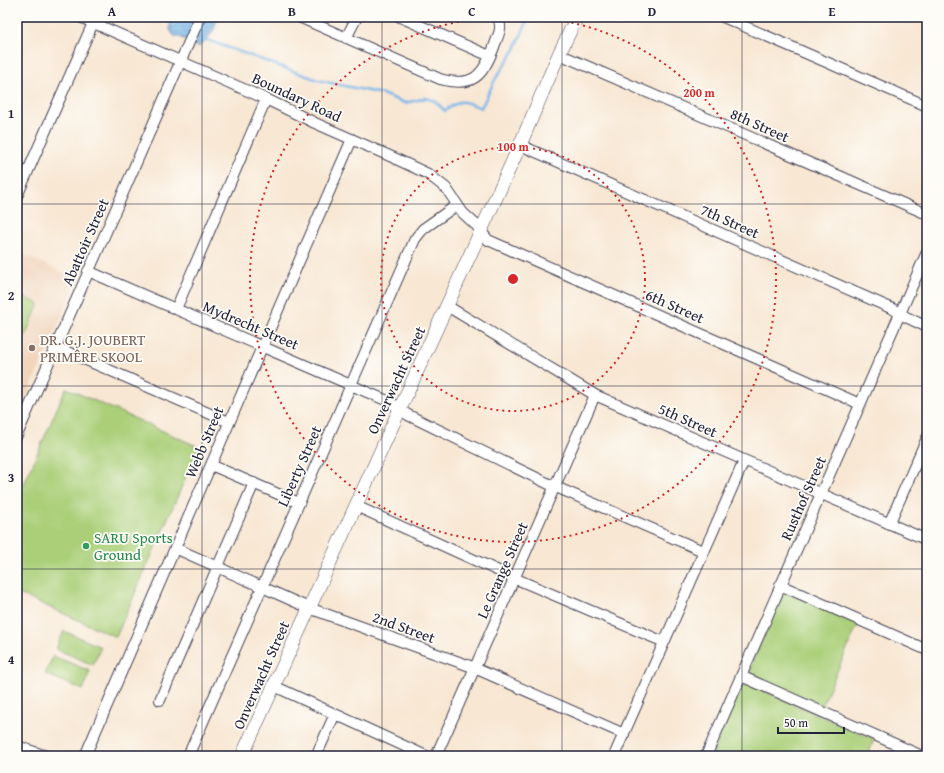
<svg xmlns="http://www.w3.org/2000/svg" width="944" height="773" font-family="'Gentium Book Plus',serif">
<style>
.built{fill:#f1d5bd}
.grass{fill:#aacf78;stroke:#66785a}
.water{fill:url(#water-rules);stroke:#4c6c92}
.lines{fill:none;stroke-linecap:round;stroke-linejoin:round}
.stream{stroke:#76b5e9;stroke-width:2.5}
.minor-casing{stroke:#424052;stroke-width:12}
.tertiary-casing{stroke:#424052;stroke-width:14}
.minor{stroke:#fff;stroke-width:10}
.tertiary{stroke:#fff;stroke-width:13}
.grid{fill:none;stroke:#22223b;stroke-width:1;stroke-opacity:0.55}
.ring{fill:none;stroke:#d62828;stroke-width:2;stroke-dasharray:2 4}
.education-dot{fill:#8d6e63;stroke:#fdfcf7;stroke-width:1.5}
.leisure-dot{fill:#2e9e5b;stroke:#fdfcf7;stroke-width:1.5}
.labels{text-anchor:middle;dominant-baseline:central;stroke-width:3.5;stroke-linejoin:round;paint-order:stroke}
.street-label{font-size:15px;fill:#22223b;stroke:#fdfcf7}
.education-label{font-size:15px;fill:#785e54;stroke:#fdfcf7;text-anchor:start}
.leisure-label{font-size:15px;fill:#27864d;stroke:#fdfcf7;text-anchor:start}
.centre{fill:#d62828;stroke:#fdfcf7;stroke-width:2}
.ring-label{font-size:12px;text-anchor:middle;font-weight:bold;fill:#d62828;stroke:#fdfcf7;stroke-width:3.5;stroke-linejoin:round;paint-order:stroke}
.neatline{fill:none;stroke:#22223b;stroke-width:1.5}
.grid-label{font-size:13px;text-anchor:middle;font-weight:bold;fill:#22223b}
</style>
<defs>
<pattern id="water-rules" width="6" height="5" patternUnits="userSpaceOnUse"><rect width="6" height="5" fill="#76b5e9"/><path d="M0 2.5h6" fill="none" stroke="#6093be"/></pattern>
</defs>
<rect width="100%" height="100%" fill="#fdfcf7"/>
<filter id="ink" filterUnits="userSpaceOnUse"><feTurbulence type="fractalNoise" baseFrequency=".025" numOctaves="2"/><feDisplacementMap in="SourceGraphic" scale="8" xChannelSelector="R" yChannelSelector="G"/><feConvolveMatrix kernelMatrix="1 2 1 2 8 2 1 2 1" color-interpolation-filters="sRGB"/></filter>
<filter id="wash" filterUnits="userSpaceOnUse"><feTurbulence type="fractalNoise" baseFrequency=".012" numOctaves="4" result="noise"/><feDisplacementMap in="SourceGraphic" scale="16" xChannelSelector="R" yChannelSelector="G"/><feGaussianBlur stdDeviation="0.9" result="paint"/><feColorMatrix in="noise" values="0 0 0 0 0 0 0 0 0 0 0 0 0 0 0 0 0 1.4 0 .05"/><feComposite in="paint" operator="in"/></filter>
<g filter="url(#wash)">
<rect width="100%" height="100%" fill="#f8e7d3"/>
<path class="built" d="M17,252l61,27 -61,139z"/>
<path class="grass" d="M22,296l17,8 -16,37 -6,-3v-32z
M66,388l133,59 -83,190 -99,-44v-93z
M785,593h3l70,31 -37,84 -69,-32 -2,-7 1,-4 30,-69z
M64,631l37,16 -8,18 -37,-16z
M53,656l37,15 -7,19 -38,-16z
M749,685l125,54 -6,17h-157l29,-66 4,-4z"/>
<path class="water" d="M170,17h46c2,12 -9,23 -17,30l-21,-11h-4l-4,-6z"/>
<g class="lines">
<path class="stream" d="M166,17l3,1
M207,40l111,40 64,14 23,9 21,-5 9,3 10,10c16,-13 17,-11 36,-3l15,-30 18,-27 15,-34"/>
</g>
</g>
<g filter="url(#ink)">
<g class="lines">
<g class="minor-casing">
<path id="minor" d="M80,17l186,82 49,24 77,34 36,17 18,14 17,25 13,12 12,15 372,164
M299,17l141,62c33,9 43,-3 54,-32 4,-12 9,-18 4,-30
M400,17l90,39
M723,17l204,89
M346,38l11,-21
M559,54l368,160
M520,145l373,164 13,8 21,10
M17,196l76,-173
M88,271l302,131 18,13 141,69 154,67
M447,306l148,89 332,145
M176,309l90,-210
M56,347l173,75
M17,435l183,-418
M211,465l88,38
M356,506l158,72 150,64
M889,524l38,-86
M175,548l134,60 161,58 154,68
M780,585l147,65
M741,676l181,80
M274,686l152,70
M160,700l94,-217
M17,746l29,10
M85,756l267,-617
M188,756l227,-517 8,-10 34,-24
M316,756l19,-42
M436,756l159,-361
M614,756l130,-295
M706,756l221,-504"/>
</g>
<g class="tertiary-casing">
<path id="tertiary" d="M242,756l278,-611 39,-91 18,-37"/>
</g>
<use href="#minor" class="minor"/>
<use href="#tertiary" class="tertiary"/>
</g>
</g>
<path class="grid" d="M202,17v739M382,17v739M562,17v739M742,17v739M17,204h910M17,386h910M17,569h910"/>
<g class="ring">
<circle cx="513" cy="279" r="132"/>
<path d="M536 17A263 263 0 1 1 490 17"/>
</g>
<circle class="education-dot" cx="32" cy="348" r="4"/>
<circle class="leisure-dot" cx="86" cy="546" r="4"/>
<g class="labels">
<g class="street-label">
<text transform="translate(297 97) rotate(25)">Boundary Road</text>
<text transform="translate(760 125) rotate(24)">8th Street</text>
<text transform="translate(730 221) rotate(24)">7th Street</text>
<text transform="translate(85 242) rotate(-66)">Abattoir Street</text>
<text transform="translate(675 306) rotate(24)">6th Street</text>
<text transform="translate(251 325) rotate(23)">Mydrecht Street</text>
<text transform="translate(396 380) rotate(-65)">Onverwacht Street</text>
<text transform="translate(688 420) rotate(24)">5th Street</text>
<text transform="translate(204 442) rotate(-67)">Webb Street</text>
<text transform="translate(299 466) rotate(-66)">Liberty Street</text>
<text transform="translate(803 498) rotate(-66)">Rusthof Street</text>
<text transform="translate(502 570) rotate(-66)">Le Grange Street</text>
<text transform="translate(404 627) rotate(20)">2nd Street</text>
<text transform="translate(261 675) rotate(-66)">Onverwacht Street</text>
</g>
<g class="education-label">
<text x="40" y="339">DR. G.J. JOUBERT<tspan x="40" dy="17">PRIMÊRE SKOOL</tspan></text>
</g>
<g class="leisure-label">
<text x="94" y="537">SARU Sports<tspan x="94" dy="17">Ground</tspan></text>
</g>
</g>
<circle cx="513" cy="279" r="6" class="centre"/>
<g class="ring-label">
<text x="699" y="97">200 m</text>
<text x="513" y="151">100 m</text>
</g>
<rect width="944" height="773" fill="none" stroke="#fdfcf7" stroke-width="44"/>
<path d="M778 727v6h66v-6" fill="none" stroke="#22223b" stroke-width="2"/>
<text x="784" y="727" font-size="12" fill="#22223b" stroke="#fdfcf7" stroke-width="3" paint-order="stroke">50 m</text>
<rect x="22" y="22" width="900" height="729" class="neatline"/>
<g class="grid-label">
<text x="112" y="16">A</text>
<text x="292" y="16">B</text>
<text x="472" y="16">C</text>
<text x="652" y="16">D</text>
<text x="832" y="16">E</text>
<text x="11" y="118">1</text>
<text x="11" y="300">2</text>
<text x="11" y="482">3</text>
<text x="11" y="664">4</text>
</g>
</svg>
